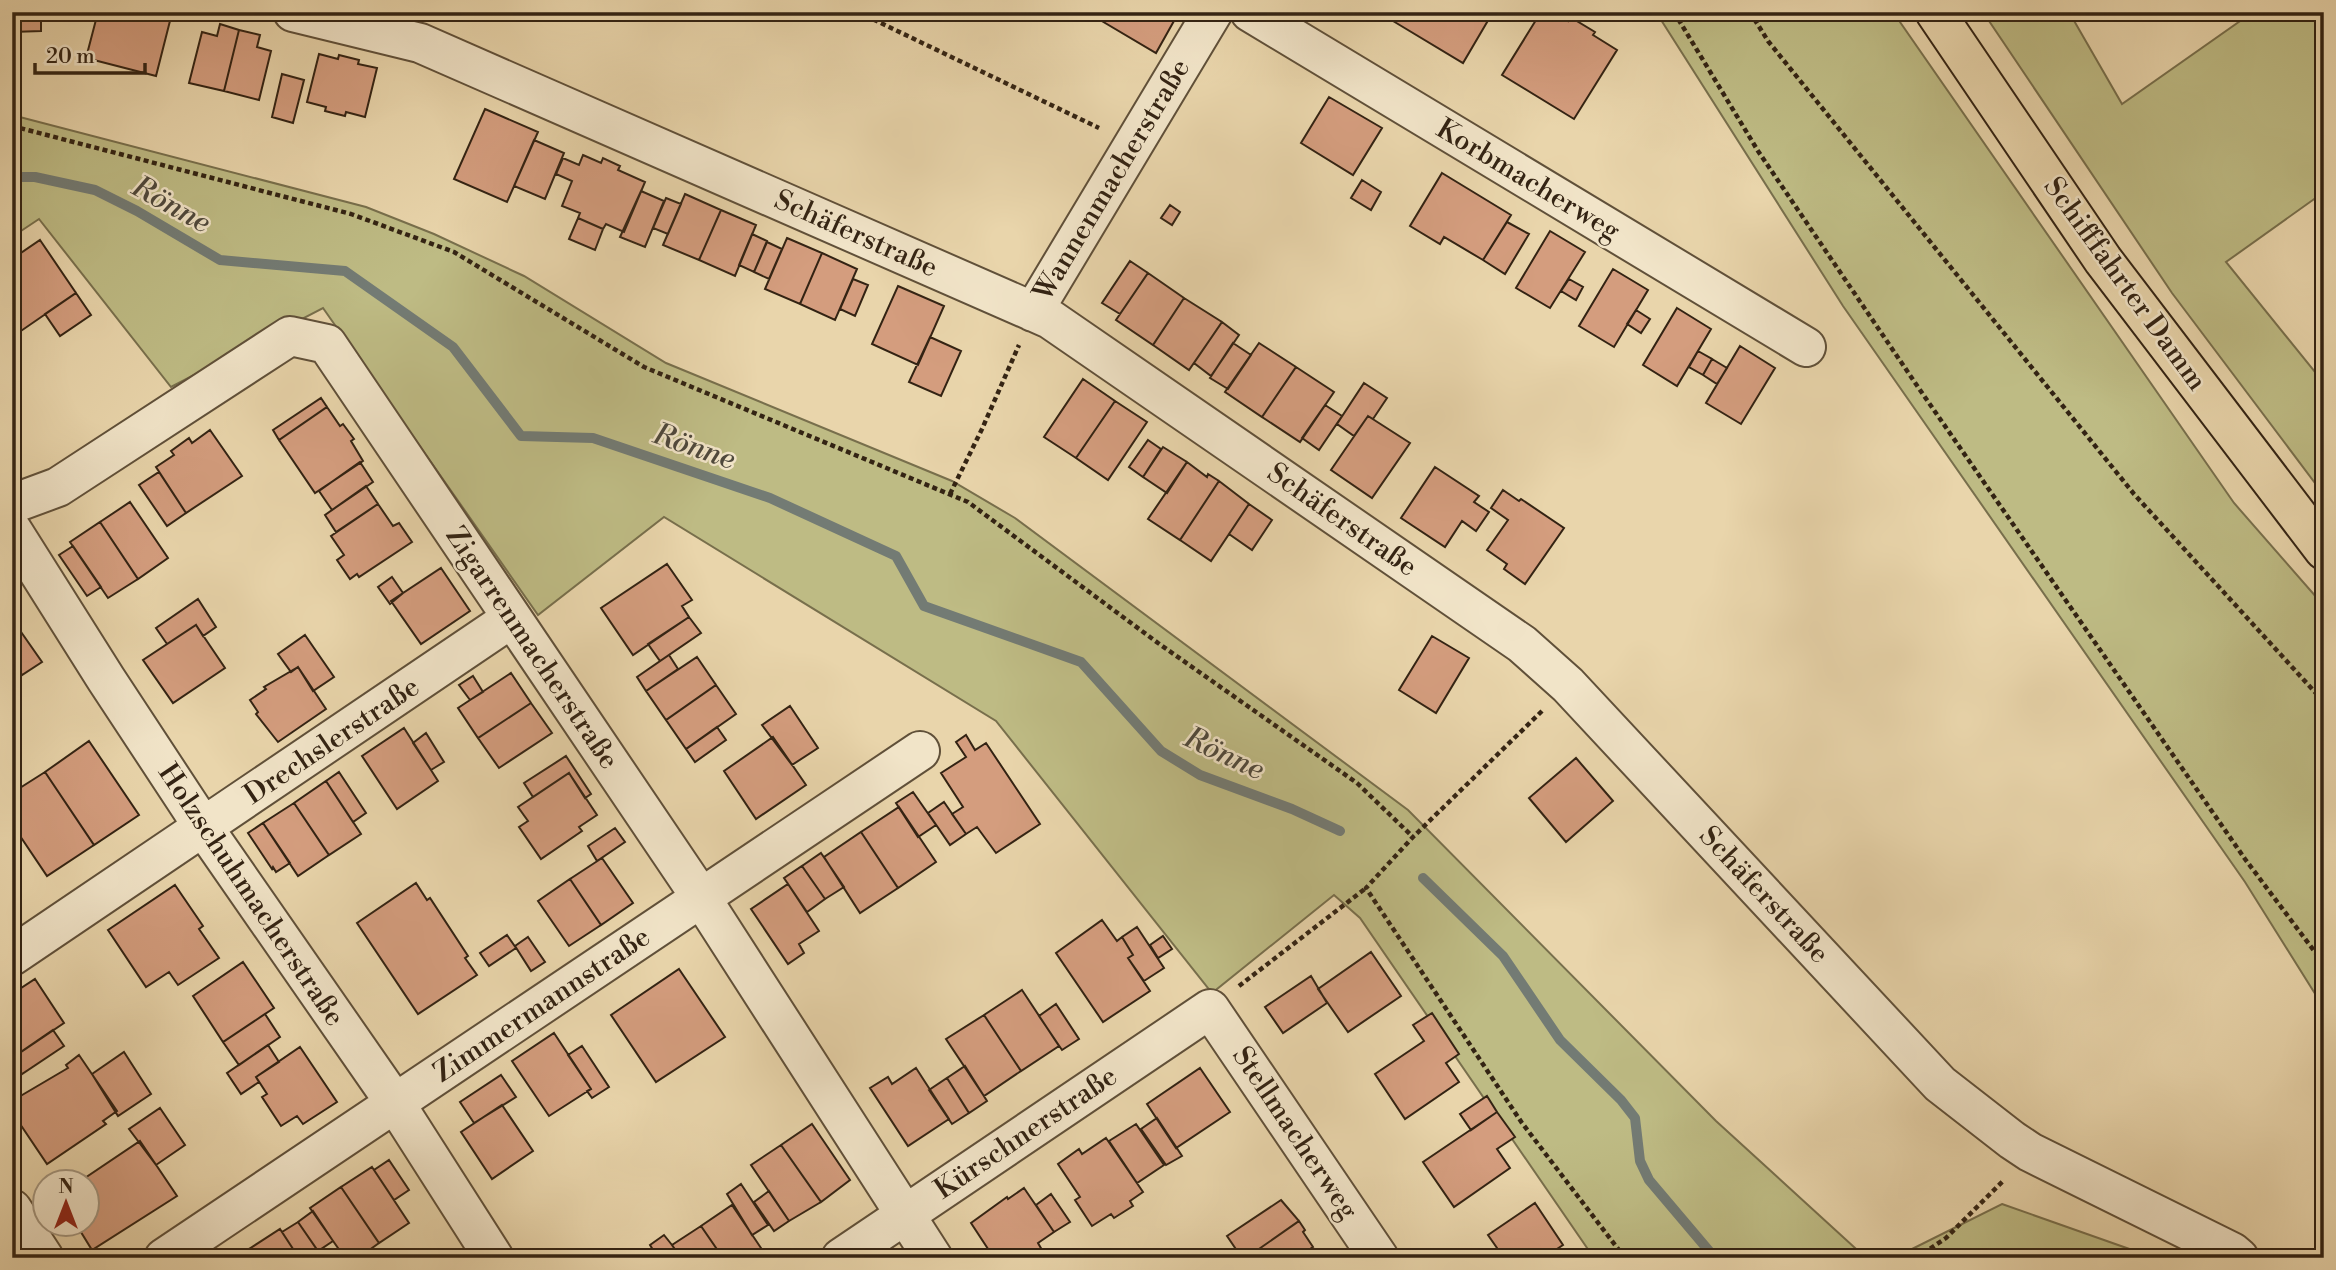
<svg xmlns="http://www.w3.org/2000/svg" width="2336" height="1270" font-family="'Libre Bodoni',serif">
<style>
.green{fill:#bebb84;stroke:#786f4c;stroke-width:2}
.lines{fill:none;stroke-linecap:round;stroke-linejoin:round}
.stream{stroke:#737b74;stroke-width:10}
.building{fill:#d49d7e;stroke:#332313;stroke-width:2}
.minor-casing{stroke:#605039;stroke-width:42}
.major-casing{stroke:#332313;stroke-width:42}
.path{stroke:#332313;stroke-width:4.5;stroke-dasharray:5 3.5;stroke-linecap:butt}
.minor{stroke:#f1e4c8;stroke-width:38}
.major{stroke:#e9d5ab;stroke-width:38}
.labels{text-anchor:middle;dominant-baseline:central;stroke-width:5;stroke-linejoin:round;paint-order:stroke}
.street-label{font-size:28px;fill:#332313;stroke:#f1e4c8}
.water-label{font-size:30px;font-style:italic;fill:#4e483c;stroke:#f1e4c8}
</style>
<rect width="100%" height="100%" fill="#e9d5ab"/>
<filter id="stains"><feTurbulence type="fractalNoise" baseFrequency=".00286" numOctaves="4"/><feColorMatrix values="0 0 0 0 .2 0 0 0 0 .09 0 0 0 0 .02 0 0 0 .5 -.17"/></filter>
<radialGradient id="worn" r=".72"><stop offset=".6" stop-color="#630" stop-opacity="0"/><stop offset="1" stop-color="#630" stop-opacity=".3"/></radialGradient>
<path class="green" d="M1656,12h237l341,491 90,103v402l-79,-126 -402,-576z
M1983,12h86l53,92 131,-92h71v180l-98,70 98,121v112l-152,-202z
M12,115l354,92 68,27 90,42 142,87 286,118 63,37 393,292 308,311 150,137h-272l-234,-340 -26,-23 -122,98 -216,-272 -332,-204 -126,98 -215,-307 -152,79 -132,-168 -27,18z
M2002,1204l153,54h-261z"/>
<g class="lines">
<path class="stream" d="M12,177h23l60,13 42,21 83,49 125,11 108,76 68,89 72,2 177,60 126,58 28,50 157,56 80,89 39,24 92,34 48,22
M1423,878l80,78 57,84 61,60 14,18 5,43 9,19 66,78"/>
</g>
<path class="building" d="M12,12h29v19l-29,1z
M98,12l74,1 -16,63 -70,-18z
M1098,12h81l-23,41 -61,-36z
M1398,12h95l-30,51 -70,-42z
M1541,12h13l14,9 2,-4 25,15 -2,3 24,15 -43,69 -72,-44z
M220,24l19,6 -15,61 -35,-8 13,-51 15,4z
M239,30l21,5 -3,12 14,4 -12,49 -35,-9z
M319,54l19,5 1,-4 20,5 -1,4 19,4 -12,49 -19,-5 -1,4 -20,-5 1,-4 -19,-5z
M282,74l22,6 -11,43 -21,-6z
M1329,97l53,31 -29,47 -52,-32z
M485,109l53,23 -31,70 -53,-23z
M534,140l30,13 -19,46 -31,-13z
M583,155l18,8 2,-5 17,8 -2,4 27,12 -21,50 -18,-8 -3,5 -25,-11 2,-5 -18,-7 10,-25 -16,-7 7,-16 16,7z
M1442,173l69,42 -28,45 -39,-23 -4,7 -30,-18z
M1362,180l19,12 -10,18 -20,-12z
M641,191l23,10 -19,46 -25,-10z
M685,194l36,16 -22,50 -36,-15z
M666,198l15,6 -13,30 -15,-6z
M1170,205l10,7 -8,13 -11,-7z
M721,210l35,15 -21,51 -36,-16z
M578,218l25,11 -8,21 -26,-11z
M1507,222l22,12 -24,40 -22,-14z
M1550,231l35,21 -35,56 -34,-20z
M752,234l15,7 -13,31 -15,-7z
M787,238l35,15 -22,51 -35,-15z
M40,240l36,53 -58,40 -6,-8v-66z
M767,242l15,7 -13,30 -15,-7z
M822,253l35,16 -22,51 -35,-16z
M1130,261l18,12 -28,41 -18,-11z
M1613,269l35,21 -34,57 -35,-21z
M1148,273l36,25 -31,47 -37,-25z
M853,279l15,6 -13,31 -15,-7z
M1569,279l14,8 -7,13 -15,-9z
M898,286l46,20 -26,59 -46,-21z
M76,293l15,22 -31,21 -15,-22z
M1184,298l38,24 -33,48 -36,-25z
M1677,308l34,21 -34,57 -34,-21z
M1636,310l14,9 -9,14 -14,-9z
M1222,322l17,13 -28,41 -17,-13z
M930,337l31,14 -20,45 -32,-14z
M1233,343l18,12 -23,34 -18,-11z
M1259,343l37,24 -34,50 -37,-25z
M1740,346l35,22 -34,56 -35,-21z
M1698,351l14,8 -9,16 -14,-8z
M1712,359l15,9 -10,16 -14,-9z
M1296,367l38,25 -34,50 -38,-25z
M1083,379l32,22 -39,57 -32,-21z
M1364,383l23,15 -14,21 -5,-3 -14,20 -17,-12z
M321,398l6,9 -48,33 -6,-10z
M1115,401l32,21 -39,58 -32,-22z
M1325,405l17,11 -23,34 -17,-12z
M327,407l13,19 3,-2 11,15 -3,2 12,20 -48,32 -36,-53z
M1368,416l42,27 -38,55 -41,-28z
M210,430l32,46 -56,37 -30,-46 18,-12 -3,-4 18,-13 3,5z
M1148,440l13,9 -18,28 -14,-10z
M1163,447l24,15 -20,31 -24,-16z
M360,462l13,20 -41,28 -13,-19z
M1187,462l20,15 1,-3 11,7 -39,59 -32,-21z
M1435,467l44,29 -5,6 15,10 -13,19 -14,-10 -17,26 -44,-29z
M159,472l27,41 -19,13 -28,-41z
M1219,481l30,23 -38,57 -31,-21z
M366,486l12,18 -42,28 -11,-17z
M1503,490l16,11 2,-2 43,29 -39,56 -21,-15 3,-5 -20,-14 21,-30 -17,-12z
M130,502l38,56 -30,21 -38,-57z
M378,504l15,22 6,-3 13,19 -53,35 -2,-3 -7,5 -13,-19 7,-5 -13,-19z
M1249,504l23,16 -20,30 -23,-16z
M100,522l38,57 -30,19 -38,-56z
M73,546l28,41 -14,9 -28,-41z
M667,564l25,36 -10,6 7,11 -56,38 -32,-47z
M441,568l29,43 -49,33 -30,-43z
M392,577l11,16 -13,11 -12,-17z
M198,599l18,28 -13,9 -7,-11 -29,19 -11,-16z
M689,617l12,16 -41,28 -12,-17z
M12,619l30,43 -20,13 -2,-3 -8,5z
M196,625l29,43 -52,35 -30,-43z
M305,635l29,42 -21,14 -15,-24 -7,5 -13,-18z
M1432,636l37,22 -33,55 -37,-23z
M669,655l9,14 -32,22 -9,-14z
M697,657l19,28 -50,35 -20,-29z
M298,667l28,42 -48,33 -22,-28 2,-2 -8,-12 16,-11 -2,-2z
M511,673l20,30 -53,35 -20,-30z
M473,676l10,16 -13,8 -11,-15z
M716,685l20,29 -50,35 -20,-29z
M531,703l21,30 -53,35 -21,-30z
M790,706l28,42 -26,17 -30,-40z
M717,727l9,13 -31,22 -9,-13z
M404,728l34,53 -41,28 -35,-53z
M426,733l18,29 -13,8 -18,-27z
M966,735l9,15 11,-7 54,81 -44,29 -19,-26 -11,7 -14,-20 11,-7 -22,-34 25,-16 -10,-15z
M773,737l33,48 -50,34 -32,-48z
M89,741l50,74 -45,30 -49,-73z
M566,756l25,38 -6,4 -16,-25 -36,24 -9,-14z
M1576,758l37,43 -47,41 -37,-44z
M45,772l49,73 -47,31 -35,-52v-31z
M339,772l27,41 -13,9 -27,-41z
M569,773l28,42 -18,12 3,4 -41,28 -22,-32 9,-6 -10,-14z
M326,781l35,53 -32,21 -35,-52z
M913,792l23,33 -18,12 -22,-34z
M944,802l22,32 -16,11 -22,-32z
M294,803l35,52 -31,21 -35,-53z
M899,807l37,55 -38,26 -37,-56z
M263,823l27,40 -14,9 -3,-5 -1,2 -24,-36z
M615,828l10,14 -28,19 -9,-15z
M861,832l37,56 -38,25 -36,-56z
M821,853l23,34 -19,12 -23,-33z
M602,858l31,45 -32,22 -31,-46z
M802,866l23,33 -18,13 -23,-34z
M570,879l31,46 -32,21 -31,-45z
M416,883l11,17 3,-2 38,58 -3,2 12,17 -59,39 -61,-91z
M788,884l31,47 -20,13 5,9 -16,11 -37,-55z
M175,885l28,41 -4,3 20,29 -41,27 -9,-13 -23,15 -38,-57z
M1102,920l15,21 5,-4 11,18 -5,3 22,33 -47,31 -47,-69z
M1137,927l27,41 -20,13 -16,-23 5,-3 -11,-18z
M507,935l9,13 -27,18 -9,-13z
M1163,936l9,13 -14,9 -8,-13z
M528,937l17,25 -14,9 -16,-25z
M1371,952l30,44 -53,36 -30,-43z
M243,962l31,46 -51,34 -30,-46z
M679,969l46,68 -69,45 -45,-67z
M1311,976l16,27 -44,30 -18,-26z
M35,979l29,44 -52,35v-64z
M1022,990l37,56 -38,25 -37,-56z
M1056,1004l23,35 -17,11 -23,-34z
M1432,1013l27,41 -13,9 13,19 -54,37 -30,-45 49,-33 -11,-16z
M265,1014l15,23 -41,28 -16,-23z
M984,1015l37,56 -37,25 -38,-57z
M53,1030l11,16 -42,28 -10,-16z
M554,1033l37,56 -42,27 -37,-55z
M268,1045l11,17 -23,15 3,5 -18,12 -14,-21z
M582,1046l27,41 -17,11 -5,-7 4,-2 -23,-34z
M300,1047l37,55 -34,22 -6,-8 -16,10 -19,-29 5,-3 -11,-17z
M124,1052l27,42 -33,22 -26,-42z
M79,1055l38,56 -14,10 3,3 -59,40 -35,-52v-11l56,-33 -2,-3z
M965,1066l22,35 -18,12 -22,-35z
M916,1068l33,51 -41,27 -38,-58 18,-11 4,7z
M1200,1068l30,44 -54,36 -29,-44z
M501,1075l15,22 -42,26 -14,-21z
M947,1078l22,35 -17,11 -23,-34z
M1487,1096l10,16 -26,18 -11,-16z
M502,1105l31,46 -41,28 -31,-47z
M160,1108l25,37 -29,20 -27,-36z
M1497,1112l18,25 -18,12 13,19 -56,39 -31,-45z
M1157,1118l25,38 -16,9 -25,-36z
M812,1124l38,56 -29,22 -40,-57z
M1136,1124l28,41 -27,18 -28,-42z
M1106,1138l37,54 -13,9 3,5 -19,12 -3,-4 -19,12 -17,-26 5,-3 -22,-33 21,-15 3,5z
M140,1141l37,55 -85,54 -16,-26h12v-12l2,-1 -2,-3v-26h-9z
M781,1145l40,57 -32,19 -38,-56z
M389,1160l20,30 -15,10 -20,-30z
M372,1167l37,56 -30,20 -38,-56z
M741,1184l27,41 -16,10 -25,-41z
M341,1187l38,56 -21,15h-13l-35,-50z
M1024,1188l30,44 -16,11 4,7 -12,8h-36l-23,-35 36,-26 1,2z
M769,1191l20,30 -15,10 -20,-29z
M1051,1194l19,28 -16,10 -18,-27z
M1281,1200l18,21 -53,37h-4l-15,-22z
M1535,1203l28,42 -20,13h-39l-16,-23z
M732,1205l31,46 -11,7h-29l-22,-32z
M313,1211l20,30 -15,10 -20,-29z
M1299,1221l6,9 -2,2 10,15 -17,11h-50z
M298,1222l20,29 -10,7h-9l-17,-26z
M701,1226l22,32h-42l-9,-13z
M280,1229l19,29h-44l-6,-9z
M664,1235l8,10 9,13h-23l-8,-13z
M249,1249l6,9h-19z"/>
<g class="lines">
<g class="minor-casing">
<path id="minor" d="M293,12l127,31 630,276 472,325 46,41 372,399 72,56 18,12 202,100 7,6
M1250,12l556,335
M1033,312l180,-300
M12,504l46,-17 232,-151 37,8 375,555 231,359
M12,530l94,149 98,149 191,275 99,155
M12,956l500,-338
M12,1209l32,49
M164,1258l756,-507
M841,1258l369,-249 169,249"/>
</g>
<g class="major-casing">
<path id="major" d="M1935,12l168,248 221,290"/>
</g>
<path class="path" d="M858,12l241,116
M1674,12l84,139 162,239 325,469 79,105
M1750,12l18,29 366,453 190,208
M12,126l339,88 103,38 190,115 324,135 190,141 199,140 56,54
M950,494l32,-65 37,-84
M1542,711l-129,126 -47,51 156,235 103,135
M1239,986l127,-98
M1916,1258l30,-20 58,-58"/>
<use href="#minor" class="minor"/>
<use href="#major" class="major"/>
</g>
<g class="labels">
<g class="street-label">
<text transform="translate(1112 180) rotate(-59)">Wannenmacherstraße</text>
<text transform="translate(1528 180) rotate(31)">Korbmacherweg</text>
<text transform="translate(856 234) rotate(24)">Schäferstraße</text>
<text transform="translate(2125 284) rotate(54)">Schifffahrter Damm</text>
<text transform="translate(1342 520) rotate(35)">Schäferstraße</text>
<text transform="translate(532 648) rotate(56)">Zigarrenmacherstraße</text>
<text transform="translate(332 741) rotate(-34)">Drechslerstraße</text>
<text transform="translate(251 895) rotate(56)">Holzschuhmacherstraße</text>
<text transform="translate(1764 895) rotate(47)">Schäferstraße</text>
<text transform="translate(542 1005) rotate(-34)">Zimmermannstraße</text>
<text transform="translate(1026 1133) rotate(-34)">Kürschnerstraße</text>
<text transform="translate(1295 1133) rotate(56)">Stellmacherweg</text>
</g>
<g class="water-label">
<text transform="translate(171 205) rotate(29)">Rönne</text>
<text transform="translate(694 447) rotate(19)">Rönne</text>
<text transform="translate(1224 754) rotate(25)">Rönne</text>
</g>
</g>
<rect width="2336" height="1270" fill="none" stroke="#e9d5ab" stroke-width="42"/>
<rect x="14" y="14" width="2308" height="1242" fill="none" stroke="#332313" stroke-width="3.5"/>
<rect x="21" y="21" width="2294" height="1228" fill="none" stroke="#332313" stroke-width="2"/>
<g transform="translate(66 1203)"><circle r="33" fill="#f1e4c8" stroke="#a59780" stroke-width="2"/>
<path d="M0-5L12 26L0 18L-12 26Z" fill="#8f2418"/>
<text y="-10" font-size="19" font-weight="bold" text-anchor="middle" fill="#332313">N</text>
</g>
<path d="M35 63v10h110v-10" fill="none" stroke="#332313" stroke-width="3.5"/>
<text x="46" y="63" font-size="21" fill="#332313" stroke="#f1e4c8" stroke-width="5" paint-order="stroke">20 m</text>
<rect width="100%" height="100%" filter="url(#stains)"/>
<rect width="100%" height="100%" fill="url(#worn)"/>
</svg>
